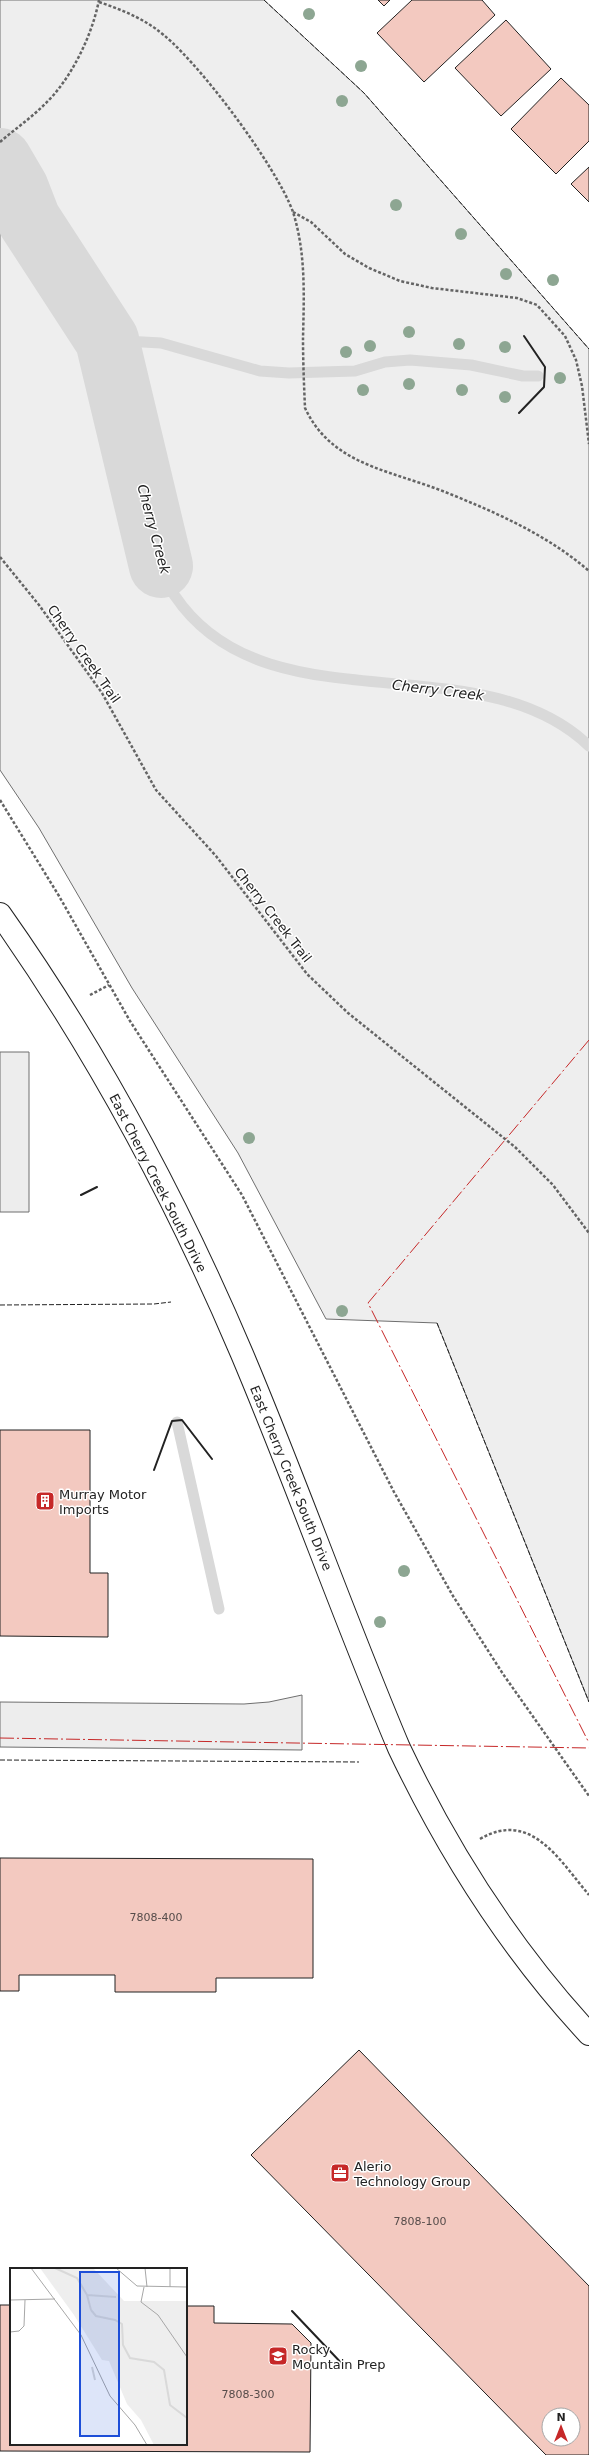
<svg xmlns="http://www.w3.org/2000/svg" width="589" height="2455" font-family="'DejaVu Sans',sans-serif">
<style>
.green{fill:#eee;stroke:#6f6f6f}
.parking{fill:#ededed;stroke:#6f6f6f}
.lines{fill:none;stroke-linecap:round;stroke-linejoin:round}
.stream{stroke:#d9d9d9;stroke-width:11}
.river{stroke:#d9d9d9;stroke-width:64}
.building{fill:#f3c9c0;stroke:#222;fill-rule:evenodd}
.secondary-casing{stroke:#222;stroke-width:24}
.path{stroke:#646464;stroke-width:2.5;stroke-dasharray:3 2;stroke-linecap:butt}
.secondary{stroke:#fff;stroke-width:22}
.fence{stroke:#222;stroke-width:1;stroke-dasharray:5 2;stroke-linecap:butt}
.wall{stroke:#222;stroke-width:2}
.power{stroke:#c62828;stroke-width:1;stroke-dasharray:14 3 2 3;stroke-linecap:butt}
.tree{fill:#8da692}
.labels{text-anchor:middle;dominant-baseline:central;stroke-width:3;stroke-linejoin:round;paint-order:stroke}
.number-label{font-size:11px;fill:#564c4a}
.street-label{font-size:13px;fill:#222;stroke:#fff}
.poi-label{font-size:13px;fill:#222;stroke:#fff;text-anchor:start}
.water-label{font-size:14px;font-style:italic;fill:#222;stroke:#fff}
.inset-river{fill:none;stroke:#d9d9d9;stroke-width:2}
.inset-road{fill:none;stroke:#a7a7a7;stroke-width:1}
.view{fill:#1d4ed8;fill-opacity:0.15;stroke:#1d4ed8;stroke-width:2}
.inset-edge{fill:none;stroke:#222;stroke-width:2}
</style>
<rect width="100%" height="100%" fill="#fff"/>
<path class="green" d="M0,0h264l100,93 225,256v1353l-152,-379 -111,-4 -88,-166 -106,-165 -93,-160 -39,-58z"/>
<path class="parking" d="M0,1052h29v160h-29z
M302,1695v55l-302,-3v-45l244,2 25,-2z"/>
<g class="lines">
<path class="stream" d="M107,340l54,3 99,28 29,2 66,-2 30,-9 25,-2 61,5 52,11h15
M161,566c5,10 8,22 14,30 91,135 304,44 414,150
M177,1422l42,187"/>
<path class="river" d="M0,160l17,29 12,31 78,120 54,226"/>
</g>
<path class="building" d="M378,0h12l-6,6z
M412,0h70l13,15 -71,67 -47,-49z
M506,20l45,49 -50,47 -46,-48z
M561,78l28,27v36l-33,33 -45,-45z
M589,167v35l-18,-18z
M0,1430h90v143h18v64l-108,-1z
M0,1858l313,1v119h-97v14h-101v-17h-96v16h-19z
M359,2050l230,236v169h-43l-295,-300zM549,2415h24v24h-24z
M0,2305h11v139h175v-138h28v17l78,1 19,19 -1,109 -310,-1z"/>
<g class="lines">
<g class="secondary-casing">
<path id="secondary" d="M0,914c96,136 177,287 242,440 55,130 102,264 157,394 49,103 112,202 190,286"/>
</g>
<path class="path" d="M99,2c20,7 39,14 57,27 39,27 121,138 137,183 13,41 11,84 10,126 0,23 1,47 2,70 24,51 72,60 121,77 18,6 36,14 53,21 39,17 78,37 110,65
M0,142c15,-13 31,-24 45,-38 26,-25 47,-68 54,-104
M293,212l18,10 34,32 24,14 31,13 32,7 85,10 20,7 28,31 11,24 6,26 7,58
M0,557l39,48 63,88 54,97 60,66 91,118 41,39 167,134 38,38 36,48
M0,800l59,96 71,125 112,174 152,297 59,104 50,78 86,122
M90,995l19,-10
M480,1839c51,-30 80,22 109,56"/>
<use href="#secondary" class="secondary"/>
<path class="fence" d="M264,0l100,93 225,256
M0,1305l154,-1 17,-2
M437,1323l152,379
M0,1760l359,2"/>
<path class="wall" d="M519,413l25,-26 1,-20 -21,-31
M81,1195l16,-8
M154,1470l18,-49 10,-1 30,39
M292,2311l55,58"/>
<path class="power" d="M589,1040l-221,263 221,440
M0,1738l589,10"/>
</g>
<g class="tree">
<circle cx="309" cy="14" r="6"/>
<circle cx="361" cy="66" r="6"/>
<circle cx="342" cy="101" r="6"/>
<circle cx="396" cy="205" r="6"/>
<circle cx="461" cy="234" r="6"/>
<circle cx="506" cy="274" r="6"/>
<circle cx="553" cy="280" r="6"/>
<circle cx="409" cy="332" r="6"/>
<circle cx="459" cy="344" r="6"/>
<circle cx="370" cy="346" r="6"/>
<circle cx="505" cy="347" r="6"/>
<circle cx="346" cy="352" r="6"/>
<circle cx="560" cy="378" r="6"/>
<circle cx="409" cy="384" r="6"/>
<circle cx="363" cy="390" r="6"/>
<circle cx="462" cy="390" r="6"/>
<circle cx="505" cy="397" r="6"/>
<circle cx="249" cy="1138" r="6"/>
<circle cx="342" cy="1311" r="6"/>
<circle cx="404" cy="1571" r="6"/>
<circle cx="380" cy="1622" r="6"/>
</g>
<defs>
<g id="building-square" transform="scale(1)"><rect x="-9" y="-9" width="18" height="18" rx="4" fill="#c62828" stroke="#fff"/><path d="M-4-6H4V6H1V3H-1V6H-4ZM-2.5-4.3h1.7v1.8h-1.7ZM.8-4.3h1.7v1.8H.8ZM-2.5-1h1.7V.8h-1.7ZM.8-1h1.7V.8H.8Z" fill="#fff"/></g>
<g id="office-square" transform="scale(1)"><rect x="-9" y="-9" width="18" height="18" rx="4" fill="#c62828" stroke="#fff"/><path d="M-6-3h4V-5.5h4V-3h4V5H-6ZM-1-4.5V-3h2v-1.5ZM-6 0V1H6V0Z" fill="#fff"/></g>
<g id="school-square" transform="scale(1)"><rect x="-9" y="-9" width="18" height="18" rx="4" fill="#c62828" stroke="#fff"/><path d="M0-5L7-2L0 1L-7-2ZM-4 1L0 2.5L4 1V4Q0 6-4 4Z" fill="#fff"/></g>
</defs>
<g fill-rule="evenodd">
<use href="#building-square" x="45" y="1501"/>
<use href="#office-square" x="340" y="2173"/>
<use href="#school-square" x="278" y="2356"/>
</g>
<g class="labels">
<g class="number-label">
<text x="156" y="1917">7808-400</text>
<text x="420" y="2221">7808-100</text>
<text x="248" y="2394">7808-300</text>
</g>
<g class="street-label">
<text transform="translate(84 654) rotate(55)">Cherry Creek Trail</text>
<text transform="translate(273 915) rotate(52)">Cherry Creek Trail</text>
<text transform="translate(158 1183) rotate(63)">East Cherry Creek South Drive</text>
<text transform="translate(291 1478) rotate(68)">East Cherry Creek South Drive</text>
</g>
<g class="poi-label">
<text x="59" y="1494">Murray Motor<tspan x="59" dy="15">Imports</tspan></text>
<text x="354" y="2166">Alerio<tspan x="354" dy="15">Technology Group</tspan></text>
<text x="292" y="2349">Rocky<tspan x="292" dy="15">Mountain Prep</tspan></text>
</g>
<g class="water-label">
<text transform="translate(154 529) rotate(75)">Cherry Creek</text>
<text transform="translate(438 690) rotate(7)">Cherry Creek</text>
</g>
</g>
<g transform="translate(10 2268)">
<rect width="177" height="177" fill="#fff"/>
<path d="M30,0h53l31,33h63v144h-33l-13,-25 -14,-16 -18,-43 -7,-1 -28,-45z" fill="#eee"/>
<path class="inset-river" d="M45,0l22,10 10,17 4,15M77,27l29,2M81,42l5,6 19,4 7,4 1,21 7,13 24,4 10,8 6,35 17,13M82,99l3,13"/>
<path class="inset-road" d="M21,0l50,67 29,61 25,29 12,20M106,0l21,18 50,1M135,0l2,19M134,19l-3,15 17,13 29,42M160,19v-19M0,32l45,-1M0,64l9,-1 5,-5 1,-26"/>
<path class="view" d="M70,4h39v164h-39z"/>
<rect width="177" height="177" class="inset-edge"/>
</g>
<g transform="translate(561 2427)"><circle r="19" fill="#ffffff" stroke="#a7a7a7"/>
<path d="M0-3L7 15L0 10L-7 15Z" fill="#c62828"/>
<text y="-6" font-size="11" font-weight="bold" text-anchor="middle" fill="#222222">N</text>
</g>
</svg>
